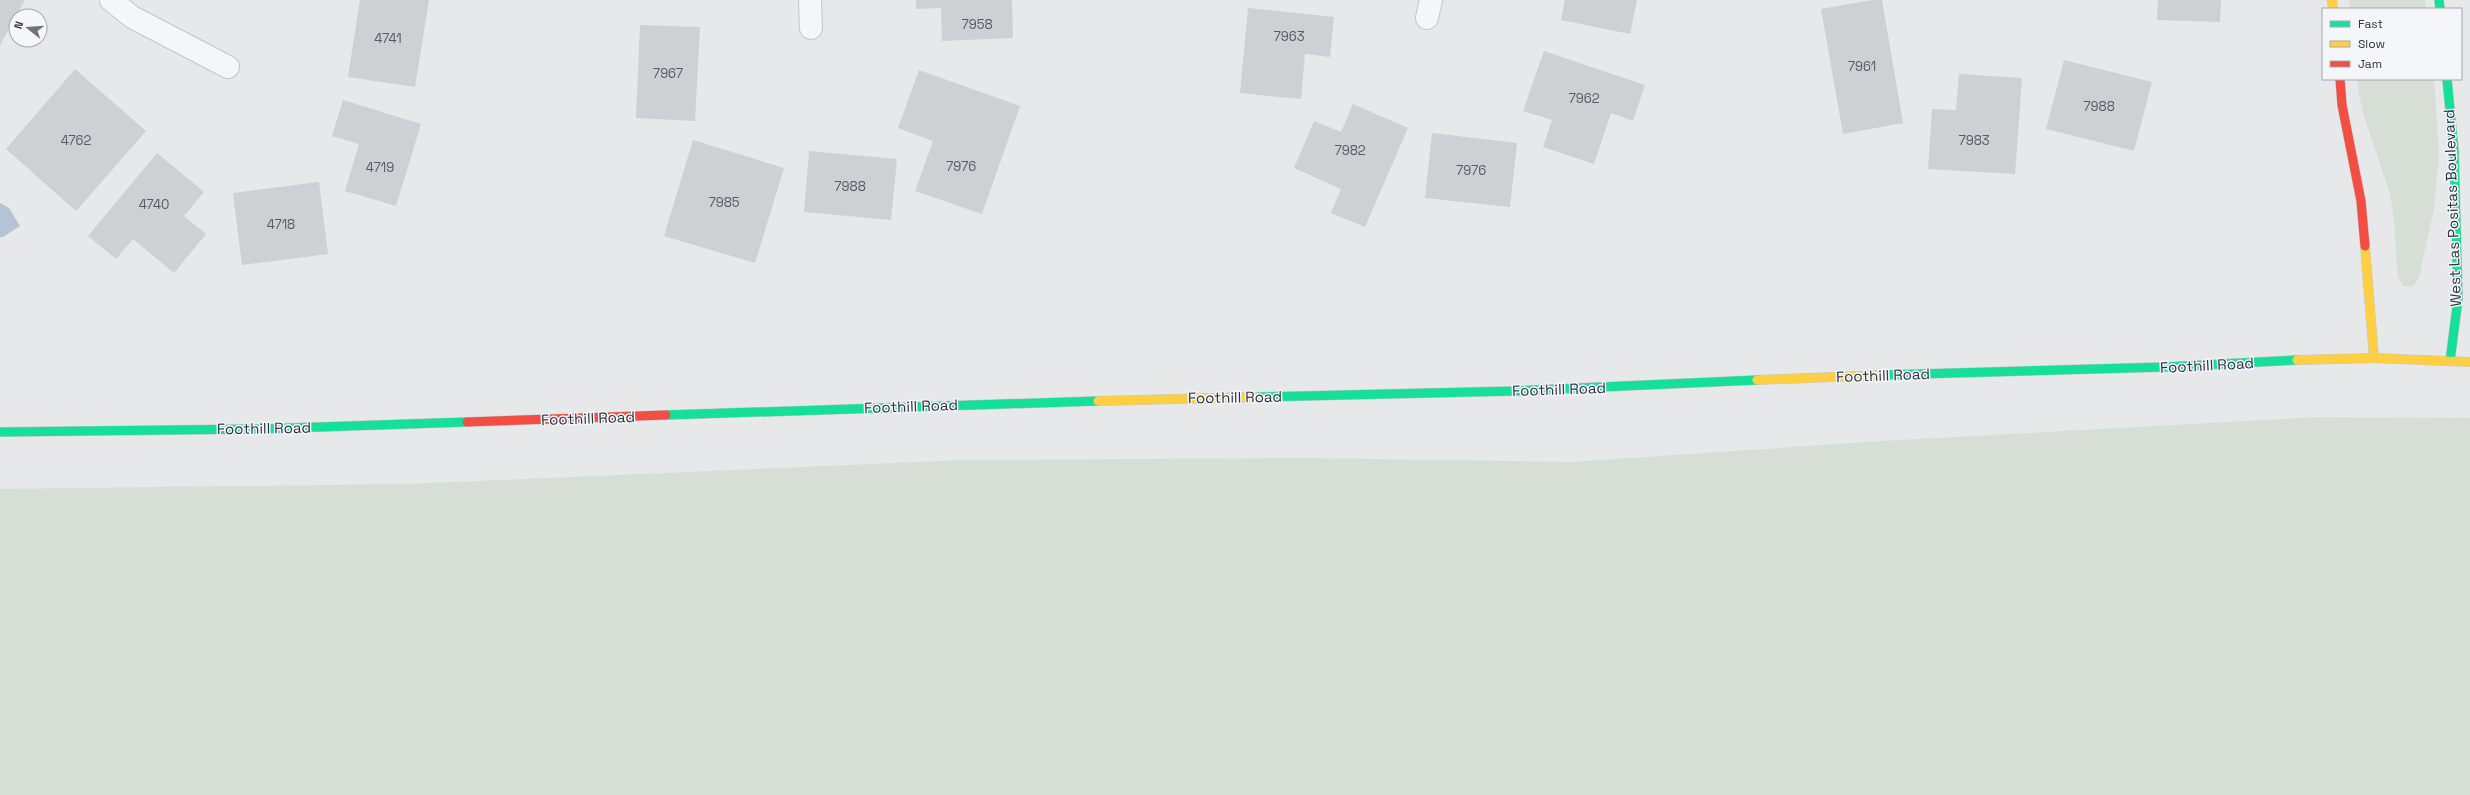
<svg xmlns="http://www.w3.org/2000/svg" width="2470" height="795" font-family="'Space Grotesk',sans-serif">
<style>
.green{fill:#d6ded6}
.water{fill:#b4c4d5}
.building{fill:#ced0d3}
.lines{fill:none;stroke-linecap:round;stroke-linejoin:round}
.street-casing{stroke:#c4c6c8;stroke-width:24}
.fast-casing{stroke:#c4c6c8;stroke-width:10}
.slow-casing{stroke:#c4c6c8;stroke-width:10}
.jam-casing{stroke:#c4c6c8;stroke-width:10}
.street{stroke:#f5f6f7;stroke-width:22}
.fast{stroke:#16e098;stroke-width:9}
.slow{stroke:#ffcf43;stroke-width:9}
.jam{stroke:#f24e42;stroke-width:9}
.labels{text-anchor:middle;dominant-baseline:central;stroke-width:3;stroke-linejoin:round;paint-order:stroke}
.number-label{font-size:13px;fill:#545c69}
.street-label{font-size:15px;fill:#2b3445;stroke:#f4f6f9}
</style>
<rect width="100%" height="100%" fill="#e6e8ea"/>
<path class="green" d="M2349,0h76l1,9h-76z
M2357,79h77l5,77 -5,52 -15,70 -7,9 -9,-1 -5,-9c-3,-27 -2,-59 -9,-86 -11,-37 -28,-73 -32,-112z
M2320,417l150,1v377h-2470v-306l408,-5 557,-24 335,-2 271,4 311,-21z"/>
<path class="water" d="M0,203l9,5 11,18 -17,11h-3z"/>
<path class="building" d="M0,0h25l-25,45z
M360,0h69l-14,87 -67,-10z
M916,0h96l1,38 -71,3 -1,-33 -25,1z
M1565,0h72l-7,34 -69,-14z
M1872,0h10l21,123 -60,11 -22,-125z
M2158,0h63l-1,22 -63,-2z
M1248,8l86,9 -4,40 -25,-3 -4,45 -61,-6z
M640,25l60,2 -5,94 -59,-3z
M1544,51l101,34 -12,36 -22,-8 -17,51 -51,-17 9,-27 -29,-9z
M2064,60l88,22 -18,69 -88,-22z
M75,69l71,62 -70,80 -70,-62z
M919,70l101,36 -38,108 -67,-23 18,-50 -35,-13z
M1959,74l63,4 -7,96 -87,-5 4,-60 24,1z
M343,100l78,24 -25,82 -51,-15 14,-47 -27,-8z
M1353,104l55,24 -43,99 -34,-14 10,-24 -47,-21 20,-47 27,11z
M1432,133l85,10 -7,64 -85,-9z
M693,140l91,28 -29,95 -91,-27z
M809,151l88,8 -6,61 -87,-8z
M157,153l47,39 -20,24 22,18 -32,39 -41,-34 -17,20 -28,-23z
M319,182l9,72 -86,11 -9,-72z"/>
<g class="lines">
<g class="street-casing">
<path id="street" d="M111,0l21,17 96,50
M810,0l1,28
M1427,18l4,-18"/>
</g>
<g class="fast-casing">
<path id="fast" d="M2439,0l1,9
M2447,79l7,72 4,148 -8,62
M1883,375l282,-8 132,-7
M1256,397l259,-6 242,-11
M666,415l432,-14
M0,432l261,-3 206,-7"/>
</g>
<g class="slow-casing">
<path id="slow" d="M2332,0l1,9
M2365,246l9,112
M2297,360l77,-2 96,4
M1757,380l126,-5
M1098,401l158,-4"/>
</g>
<g class="jam-casing">
<path id="jam" d="M2340,79l2,26 19,96 4,45
M467,422l199,-7"/>
</g>
<use href="#street" class="street"/>
<use href="#fast" class="fast"/>
<use href="#slow" class="slow"/>
<use href="#jam" class="jam"/>
</g>
<g class="labels">
<g class="number-label">
<text x="977" y="24">7958</text>
<text x="1289" y="36">7963</text>
<text x="388" y="38">4741</text>
<text x="1862" y="66">7961</text>
<text x="668" y="73">7967</text>
<text x="1584" y="98">7962</text>
<text x="2099" y="106">7988</text>
<text x="76" y="140">4762</text>
<text x="1974" y="140">7983</text>
<text x="1350" y="150">7982</text>
<text x="961" y="166">7976</text>
<text x="380" y="167">4719</text>
<text x="1471" y="170">7976</text>
<text x="850" y="186">7988</text>
<text x="724" y="202">7985</text>
<text x="154" y="204">4740</text>
<text x="281" y="224">4718</text>
</g>
<g class="street-label">
<text transform="translate(2452 208) rotate(-92)">West Las Positas Boulevard</text>
<text transform="translate(2207 365) rotate(-3)">Foothill Road</text>
<text transform="translate(1883 375) rotate(-2)">Foothill Road</text>
<text transform="translate(1559 389) rotate(-2)">Foothill Road</text>
<text transform="translate(1235 397) rotate(-1)">Foothill Road</text>
<text transform="translate(911 406) rotate(-2)">Foothill Road</text>
<text transform="translate(588 418) rotate(-2)">Foothill Road</text>
<text transform="translate(264 428) rotate(-1)">Foothill Road</text>
</g>
</g>
<rect x="2322" y="8" width="140" height="72" fill="#f4f6f9" stroke="#a4a8b1"/>
<rect x="2330" y="21" width="20" height="6" fill="#16e098" stroke="#a4a8b1"/>
<text x="2358" y="28" font-size="12" fill="#2b3445">Fast</text>
<rect x="2330" y="41" width="20" height="6" fill="#ffcf43" stroke="#a4a8b1"/>
<text x="2358" y="48" font-size="12" fill="#2b3445">Slow</text>
<rect x="2330" y="61" width="20" height="6" fill="#f24e42" stroke="#a4a8b1"/>
<text x="2358" y="68" font-size="12" fill="#2b3445">Jam</text>
<g transform="translate(28 28) rotate(287)"><circle r="19" fill="#f4f6f9" stroke="#a4a8b1"/>
<path d="M0-3L7 15L0 10L-7 15Z" fill="#6c737f"/>
<text y="-6" font-size="11" font-weight="bold" text-anchor="middle" fill="#2b3445">N</text>
</g>
</svg>
